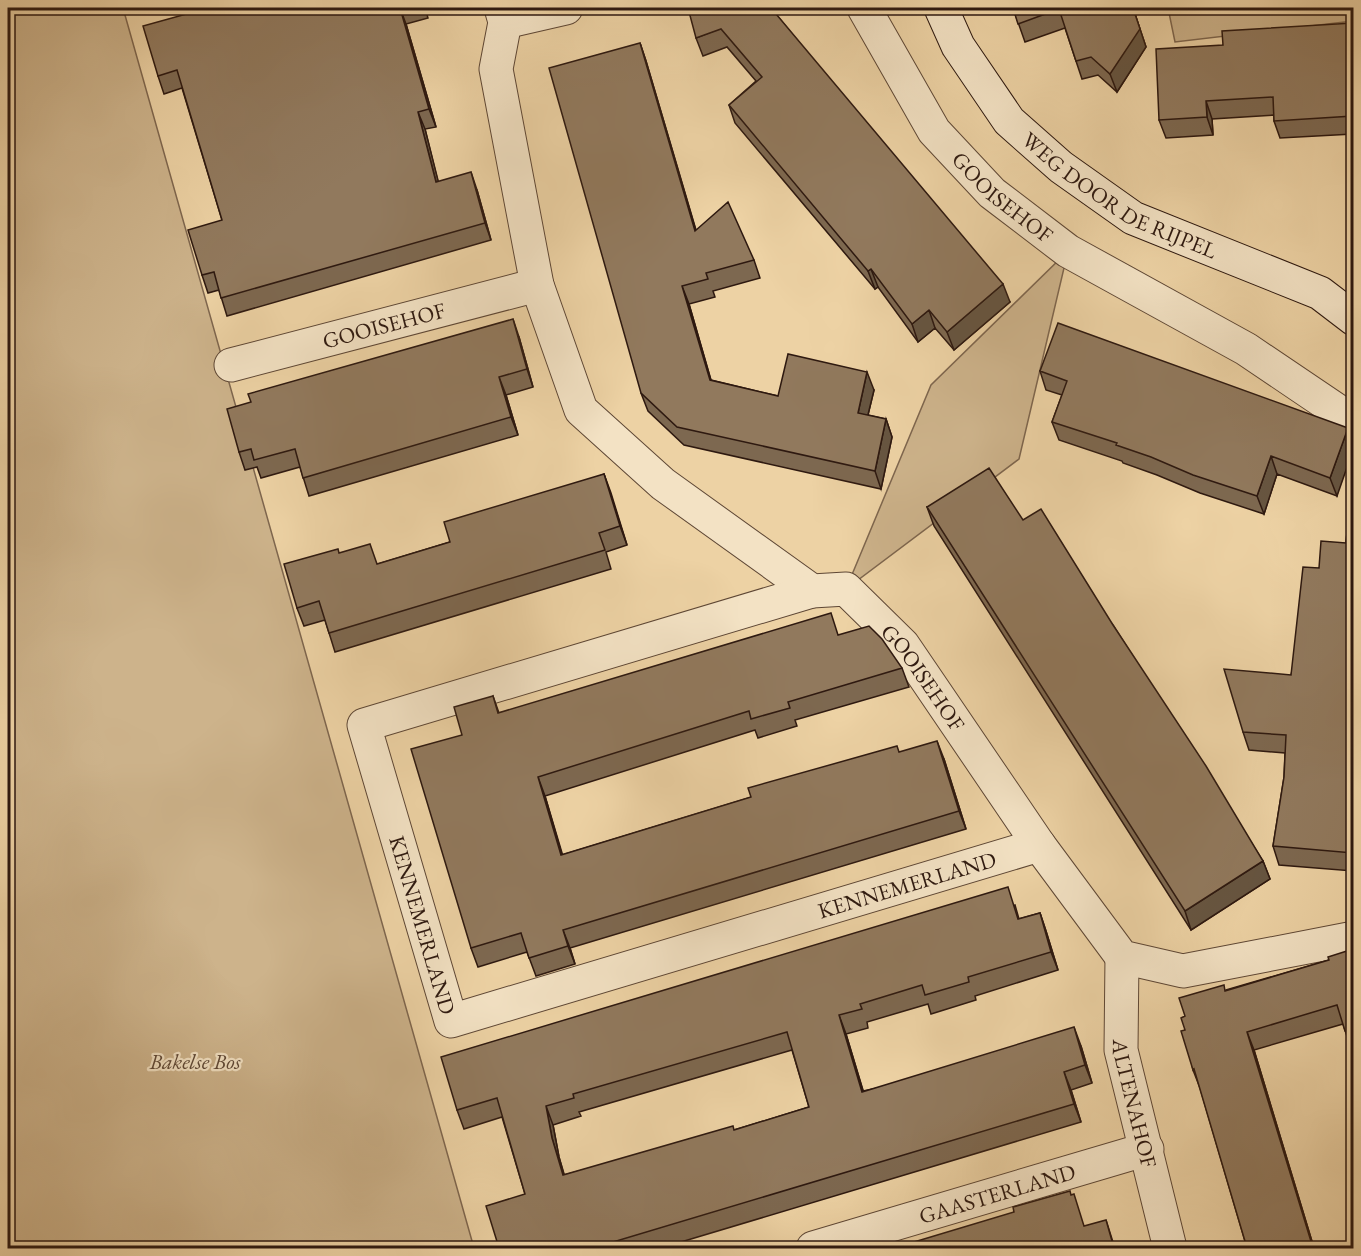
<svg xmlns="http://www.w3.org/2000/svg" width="1361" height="1256" font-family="'EB Garamond',serif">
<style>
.green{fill:#cdb38b;stroke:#7e664e;stroke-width:1.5}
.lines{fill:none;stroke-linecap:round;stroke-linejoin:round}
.street-casing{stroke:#5e4735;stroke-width:35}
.secondary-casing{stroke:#2e1910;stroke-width:35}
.street{stroke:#f3e2c4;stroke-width:33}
.secondary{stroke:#f3e2c4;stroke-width:33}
.wall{fill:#7d6850;stroke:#2e1910;stroke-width:1.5;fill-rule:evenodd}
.shaded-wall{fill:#665541;stroke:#2e1910;stroke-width:1.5}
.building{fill:#91795d;stroke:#2e1910;stroke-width:1.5;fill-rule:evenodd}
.labels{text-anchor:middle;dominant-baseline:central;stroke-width:4.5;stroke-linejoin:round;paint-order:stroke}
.street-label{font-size:22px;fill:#2e1910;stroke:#f3e2c4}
.park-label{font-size:22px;font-style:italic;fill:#5e4735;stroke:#f3e2c4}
</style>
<rect width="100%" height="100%" fill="#edd2a4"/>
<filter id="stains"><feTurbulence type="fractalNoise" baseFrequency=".00333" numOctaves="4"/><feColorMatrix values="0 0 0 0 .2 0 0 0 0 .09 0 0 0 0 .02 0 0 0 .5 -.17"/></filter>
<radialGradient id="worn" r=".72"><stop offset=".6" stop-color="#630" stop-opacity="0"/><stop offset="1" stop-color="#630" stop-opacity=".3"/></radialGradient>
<path class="green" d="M8,8h115l351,1240h-466z
M1168,8h185v13l-178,21z
M1068,251l-49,208 -173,130 85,-204z"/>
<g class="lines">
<g class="street-casing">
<g id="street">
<path d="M501,8l4,14 61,-14"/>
<path id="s1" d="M864,8l70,123 58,62 76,58 178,98 108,73"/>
<path id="s2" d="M505,22l-9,47 41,216 44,125 82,74 149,107 34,-2 57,56 136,200 83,112 61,14 171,-33"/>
<path id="s3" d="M231,365l306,-80"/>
<path id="s4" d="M812,591l-448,134 87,296 588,-176"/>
<path id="s5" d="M1122,957l-1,93 49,198"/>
<path id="s6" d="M813,1248l334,-99"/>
</g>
</g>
<g class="secondary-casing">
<g id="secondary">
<path id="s7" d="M941,8l17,38 51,75 52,46 72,51 187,75 34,26"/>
</g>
</g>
<use href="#street" class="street"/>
<use href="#secondary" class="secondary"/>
</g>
<path class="wall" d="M208,8h217l3,10 -22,6 30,103 -11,2 13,53 39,8 14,50 -264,76 -8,-26 -11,3 -6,-18 20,-55 -40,-132 -18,6 -6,-18z
M771,8l239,294 -56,48 -19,-22 -17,14 -40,-55 -3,2 -140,-166 -6,-18 27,-24 -29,-34 -24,9 -7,-18z
M1013,8h120l13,39 -29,45 -19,-17 -16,4 -17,-51 -40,14z
M1353,23v111l-73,4 -6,-17v-6l-62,4 1,16 -47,3 -7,-18 64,-75z
M640,43l6,18 50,169 58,30 6,18 -47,13 2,6 -26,7 22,76 67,16 96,-6 -6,25 18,4 6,18 -11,52 -197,-44 -36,-34 -7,-18z
M519,337l14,50 -27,8 12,40 -209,61 -9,-29 -39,11 -4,-11 -12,3 -6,-18z
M1040,371l308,57 -11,68 -60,-22 -13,40 -64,-21 -43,-18 -34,-12 -1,-2 -63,-21 -7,-18 10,-27 -16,-5z
M1353,469v402l-74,-6 -6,-19 11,-69 1,-24 -36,-3 -6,-18 48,-57 28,-107 27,-25z
M604,474l23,71 -21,7 5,17 -276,83 -10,-32 -21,6 -7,-18 42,-55 39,11 72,-22z
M927,507l96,13 90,105 150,236 7,18 -79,51 -257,-404z
M839,635l63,33 7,19 -114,33 2,6 -39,12 -3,-8 -210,66 17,59 337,-103 45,7 22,70 -396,119 5,16 -39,12 -9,-24 -49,15 -7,-19 -9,-213 31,-39 6,17z
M1015,905l4,14 21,-6 6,18 12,39 -83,26 1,4 -45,14 -3,-10 -61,18 1,6 -22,6 17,57 218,-45 11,37 -21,7 10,32 -420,126h-162l26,-54 -23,-77 -38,12 -7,-19zM792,1050l17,57 -75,23 -170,45 -5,-18 -6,-32 28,-9 -2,-4z
M1353,949v102l-2,-2 -8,-25 -89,26 60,198h-67l-47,-160 -7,-18 -8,-40v-14l41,-26 103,-30z"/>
<path class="shaded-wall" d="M400,8l6,16 30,103 -7,-18z
M1133,8l13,39 -29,45 -7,-18z
M640,43l6,18 55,187 -6,-17z
M1206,101l6,18 1,16 -6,-18z
M418,112l7,17 18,71 -7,-18z
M471,172l6,18 14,50 -6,-17z
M871,269l7,18 -3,2 -7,-18z
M1003,284l7,18 -56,48 -7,-18z
M682,286l7,18 27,94 -6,-18z
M929,310l6,18 -17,14 -6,-18z
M513,319l6,18 14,50 -6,-18z
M867,372l7,18 -10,41 -6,-18z
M499,377l7,18 12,40 -7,-18z
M886,419l6,18 -11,52 -6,-18z
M1348,428l5,15v7l-16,46 -7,-18z
M1271,456l6,18 -13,40 -7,-18z
M604,474l7,19 16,52 -7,-19z
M937,741l7,18 22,70 -7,-18z
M538,777l7,19 23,77 -7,-18z
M1263,861l7,18 -79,51 -6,-19z
M1040,913l6,18 12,39 -7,-18z
M563,930l7,18 5,16 -7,-18z
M839,1015l7,19 23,76 -7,-18z
M1074,1027l7,19 11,37 -7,-18z
M1247,1032l7,18 60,198h-1z
M1064,1072l7,18 10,32 -7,-18z
M546,1106l7,19 6,32 11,37 -7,-19 -11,-37z
M1106,1220l6,19 3,9h-1z"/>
<path class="building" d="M208,8h192l29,101 -11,3 18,70 35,-10 14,51 -264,75 -7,-26 -12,3 -14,-45 34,-10 -45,-150 -19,6 -15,-50z
M688,8h83l232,276 -56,48 -18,-22 -17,14 -41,-55 -3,2 -139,-166 33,-28 -41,-48 -25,9z
M1013,8h120l7,21 -30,45 -19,-17 -15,4 -17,-52 -41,15z
M1353,23v93l-79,5 -1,-24 -67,4 1,16 -48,3 -3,-71 67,-4 -1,-14z
M640,43l55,188 33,-29 26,58 -48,13 2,6 -26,7 28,94 68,16 10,-42 79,18 -9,41 28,6 -11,52 -198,-44 -36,-34 -92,-325z
M513,319l14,50 -28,8 12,40 -208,61 -8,-29 -41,11 -3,-11 -12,3 -12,-43 24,-7 -3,-8z
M1058,323l290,105 -18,50 -59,-22 -14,40 -64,-21 -42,-18 -35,-12 1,-2 -65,-21 15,-41 -27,-10z
M989,468l34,52 18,-11 72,116 93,141 57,95 -78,50 -258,-404z
M1353,469v384l-80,-7 11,-69 2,-42 -43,-3 -19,-63 67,6 12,-108 16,1 2,-27 25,2z
M604,474l16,52 -21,7 6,17 -276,83 -10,-32 -22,7 -13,-44 54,-15 1,4 31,-9 7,20 73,-22 -6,-20z
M831,613l7,22 31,-9 13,13 20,29 -114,34 2,6 -39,11 -2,-8 -211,66 23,78 190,-58 -3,-9 149,-42 2,6 38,-11 22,70 -396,119 5,16 -39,12 -8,-25 -50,15 -60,-199 51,-14 -8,-28 39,-11 5,17z
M1008,887l10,32 22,-6 11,39 -83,25 1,5 -44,13 -3,-10 -62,19 2,5 -23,6 23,77 212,-65 11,38 -21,7 10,32 -481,144h-94l-13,-42 39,-12 -28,-96 -40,12 -16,-53zM787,1032l22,75 -75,23 -1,-4 -170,49 -11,-37 -6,-32 28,-8 -1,-4z
M1353,949v87l-8,-5 -8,-26 -90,27 66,216h-66l-53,-179 -1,1 -12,-39 4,-1 -4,-12 4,-2 -6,-18 45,-13 1,6 104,-31 -1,-3z
M1070,1191l1,4 3,-1 10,32 22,-6 8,28h-220l120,-36 -1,-5z"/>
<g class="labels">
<g class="street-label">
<text stroke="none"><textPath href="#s7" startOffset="267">WEG DOOR DE RIJPEL</textPath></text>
<text stroke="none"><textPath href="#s1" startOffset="237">GOOISEHOF</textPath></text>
<text stroke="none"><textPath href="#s3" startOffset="158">GOOISEHOF</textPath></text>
<text stroke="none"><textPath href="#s2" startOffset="846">GOOISEHOF</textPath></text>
<text stroke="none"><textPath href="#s4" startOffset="1252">KENNEMERLAND</textPath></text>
<text stroke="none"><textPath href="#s4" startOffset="676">KENNEMERLAND</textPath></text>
<text stroke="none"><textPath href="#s5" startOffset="148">ALTENAHOF</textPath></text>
<text stroke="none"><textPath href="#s6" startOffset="192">GAASTERLAND</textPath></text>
</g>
<g class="park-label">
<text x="195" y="1061">Bakelse Bos</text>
</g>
</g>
<rect width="1361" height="1256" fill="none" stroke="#edd2a4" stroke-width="30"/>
<rect x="9" y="9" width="1343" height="1238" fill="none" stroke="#2e1910" stroke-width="3"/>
<rect x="15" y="15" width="1331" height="1226" fill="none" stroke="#2e1910" stroke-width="1.5"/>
<rect width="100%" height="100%" filter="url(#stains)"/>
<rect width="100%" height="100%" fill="url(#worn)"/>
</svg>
